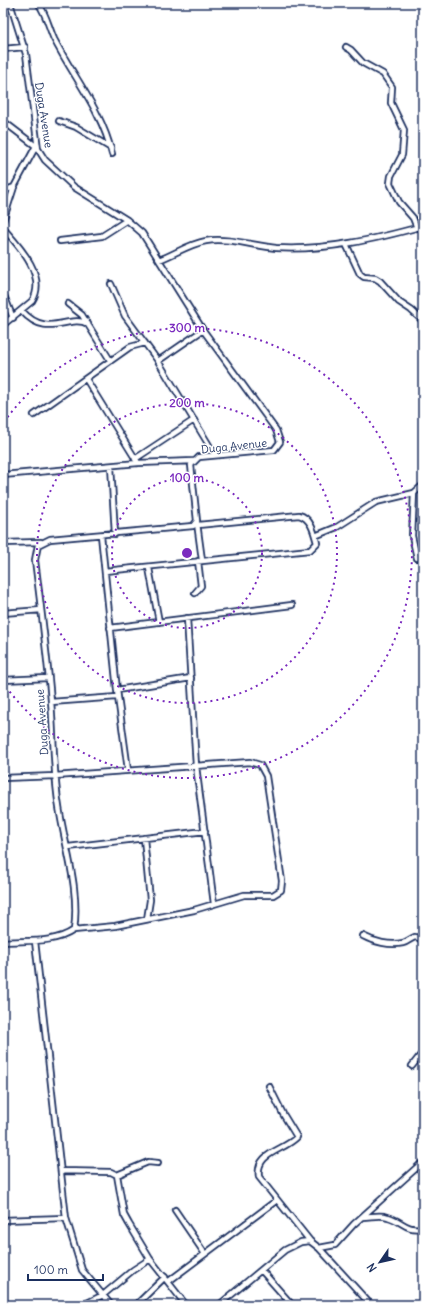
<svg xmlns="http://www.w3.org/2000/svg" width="426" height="1308" font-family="Delius,sans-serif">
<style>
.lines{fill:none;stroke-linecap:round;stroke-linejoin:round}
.minor-casing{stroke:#1b2f5e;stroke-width:8}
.minor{stroke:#fff;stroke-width:4.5}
.ring{fill:none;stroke:#7b2cbf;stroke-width:2;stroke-dasharray:2 4}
.labels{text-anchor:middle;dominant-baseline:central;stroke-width:3;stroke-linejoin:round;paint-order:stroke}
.street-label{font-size:11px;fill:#1b2f5e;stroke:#fff}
.centre{fill:#7b2cbf;stroke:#fff;stroke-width:2}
.ring-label{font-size:12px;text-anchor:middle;font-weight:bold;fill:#7b2cbf;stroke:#fff;stroke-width:3;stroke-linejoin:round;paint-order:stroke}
</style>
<rect width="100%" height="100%" fill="#fff"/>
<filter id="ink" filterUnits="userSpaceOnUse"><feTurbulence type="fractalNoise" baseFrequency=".025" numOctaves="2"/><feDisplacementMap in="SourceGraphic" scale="8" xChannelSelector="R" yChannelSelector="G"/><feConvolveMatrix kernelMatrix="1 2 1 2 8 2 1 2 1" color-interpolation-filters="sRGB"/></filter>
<g filter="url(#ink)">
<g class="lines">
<g class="minor-casing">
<path id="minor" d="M38,3c8,10 11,25 16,36 20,39 48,72 58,115
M346,47l5,3 12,13 20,11 9,13 -1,16 13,27 -2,25 -11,21 -1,7 9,19 14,16 4,10
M3,49l22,-2
M3,121l34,26
M59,121l17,6 35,21
M3,191l11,-4
M3,221l11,-34 22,-41
M3,228c15,17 45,48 29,73l-29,24
M60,241l42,-5 25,-16
M346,244l14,30 4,3 11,1 5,3 19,21 12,8 12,11
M159,260c16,-6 30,-16 47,-19 21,-4 49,5 70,7 49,3 100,-9 147,-22
M111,284l14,32 33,45 57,94
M3,293l10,25
M68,304l14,11 28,45
M22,311c26,29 47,2 66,13
M158,361l45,-31
M86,379l52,84
M34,415l96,-68 15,-4
M135,459l59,-39
M111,466l4,68
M3,475l135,-12 56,-2
M414,493l-2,43 5,22
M197,523l5,37
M101,535l16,155 11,80
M315,536l22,-9 39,-25 38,-9 9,-8
M3,543l38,-1
M149,568l10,54
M105,571l195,-20 10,-1 7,-7c-3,-11 -6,-25 -18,-28l-101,10
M195,593l6,-7 -3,-25
M3,613l38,-3
M187,618l9,148 18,138
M110,628l182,-23
M3,680l45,-2
M117,690l74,-12
M51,702l66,-5
M3,778l52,-2 195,-14 10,3 6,11 16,105 -1,9 -8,5h-29l-50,15 -79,16 -41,4
M144,838l6,62 -3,19
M68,847l137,-16
M363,936c11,6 27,10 40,7 5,-1 8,-5 12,-6 4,0 6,2 8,5
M35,941l31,277
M3,942c23,-2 51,2 71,-12 6,-41 -9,-82 -15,-123 -6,-35 -5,-70 -8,-106 -4,-47 -10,-94 -16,-141l3,-15 12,-6 143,-13 4,-5 -6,-56 8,-8 75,-7 6,-8 -4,-12 -73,-100 -61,-97 -15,-13 -53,-33 -29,-27 -7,-11 -12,-95 -16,-51
M412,1066l11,-14
M269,1086l14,28 14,23c-13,14 -42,15 -38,40l51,64
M62,1171l49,1 6,3 7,40 5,9 21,35 36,46
M117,1175l31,-13 10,1
M175,1210l30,44
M362,1217c9,0 18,-3 26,0 15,4 17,14 35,11
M3,1220l63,-2 16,52 29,35
M319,1248l52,57
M262,1271l30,34
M169,1281l108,-81
M83,1305l20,-10 30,-25 17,-11
M136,1305l29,-28
M219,1305l66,-55 16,-8 9,-1 9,7 16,-3 19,-21 69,-62"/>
</g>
<use href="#minor" class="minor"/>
</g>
</g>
<g class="ring">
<circle cx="187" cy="553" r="75"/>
<circle cx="187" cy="553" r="150"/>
<path d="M4 422A225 225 0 1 1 4 684"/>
</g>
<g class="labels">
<g class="street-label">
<text transform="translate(44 115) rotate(81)">Duga Avenue</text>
<text transform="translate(234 446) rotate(-6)">Duga Avenue</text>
<text transform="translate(42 722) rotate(-94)">Duga Avenue</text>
</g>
</g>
<circle cx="187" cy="553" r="6" class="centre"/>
<g class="ring-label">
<text x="187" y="332">300 m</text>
<text x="187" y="407">200 m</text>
<text x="187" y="482">100 m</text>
</g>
<rect width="426" height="1308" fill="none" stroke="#fff" stroke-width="16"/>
<rect x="8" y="8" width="410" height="1292" fill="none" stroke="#1b2f5e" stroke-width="1.5" filter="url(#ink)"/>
<g transform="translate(380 1262) rotate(236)" stroke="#ffffff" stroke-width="3" paint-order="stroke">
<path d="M0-3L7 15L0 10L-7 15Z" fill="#1b2f5e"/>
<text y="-6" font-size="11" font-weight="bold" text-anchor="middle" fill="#1b2f5e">N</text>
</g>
<path d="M28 1274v6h75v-6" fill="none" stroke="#1b2f5e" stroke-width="2"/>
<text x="34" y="1274" font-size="12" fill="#1b2f5e" stroke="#ffffff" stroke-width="3" paint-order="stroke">100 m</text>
</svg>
